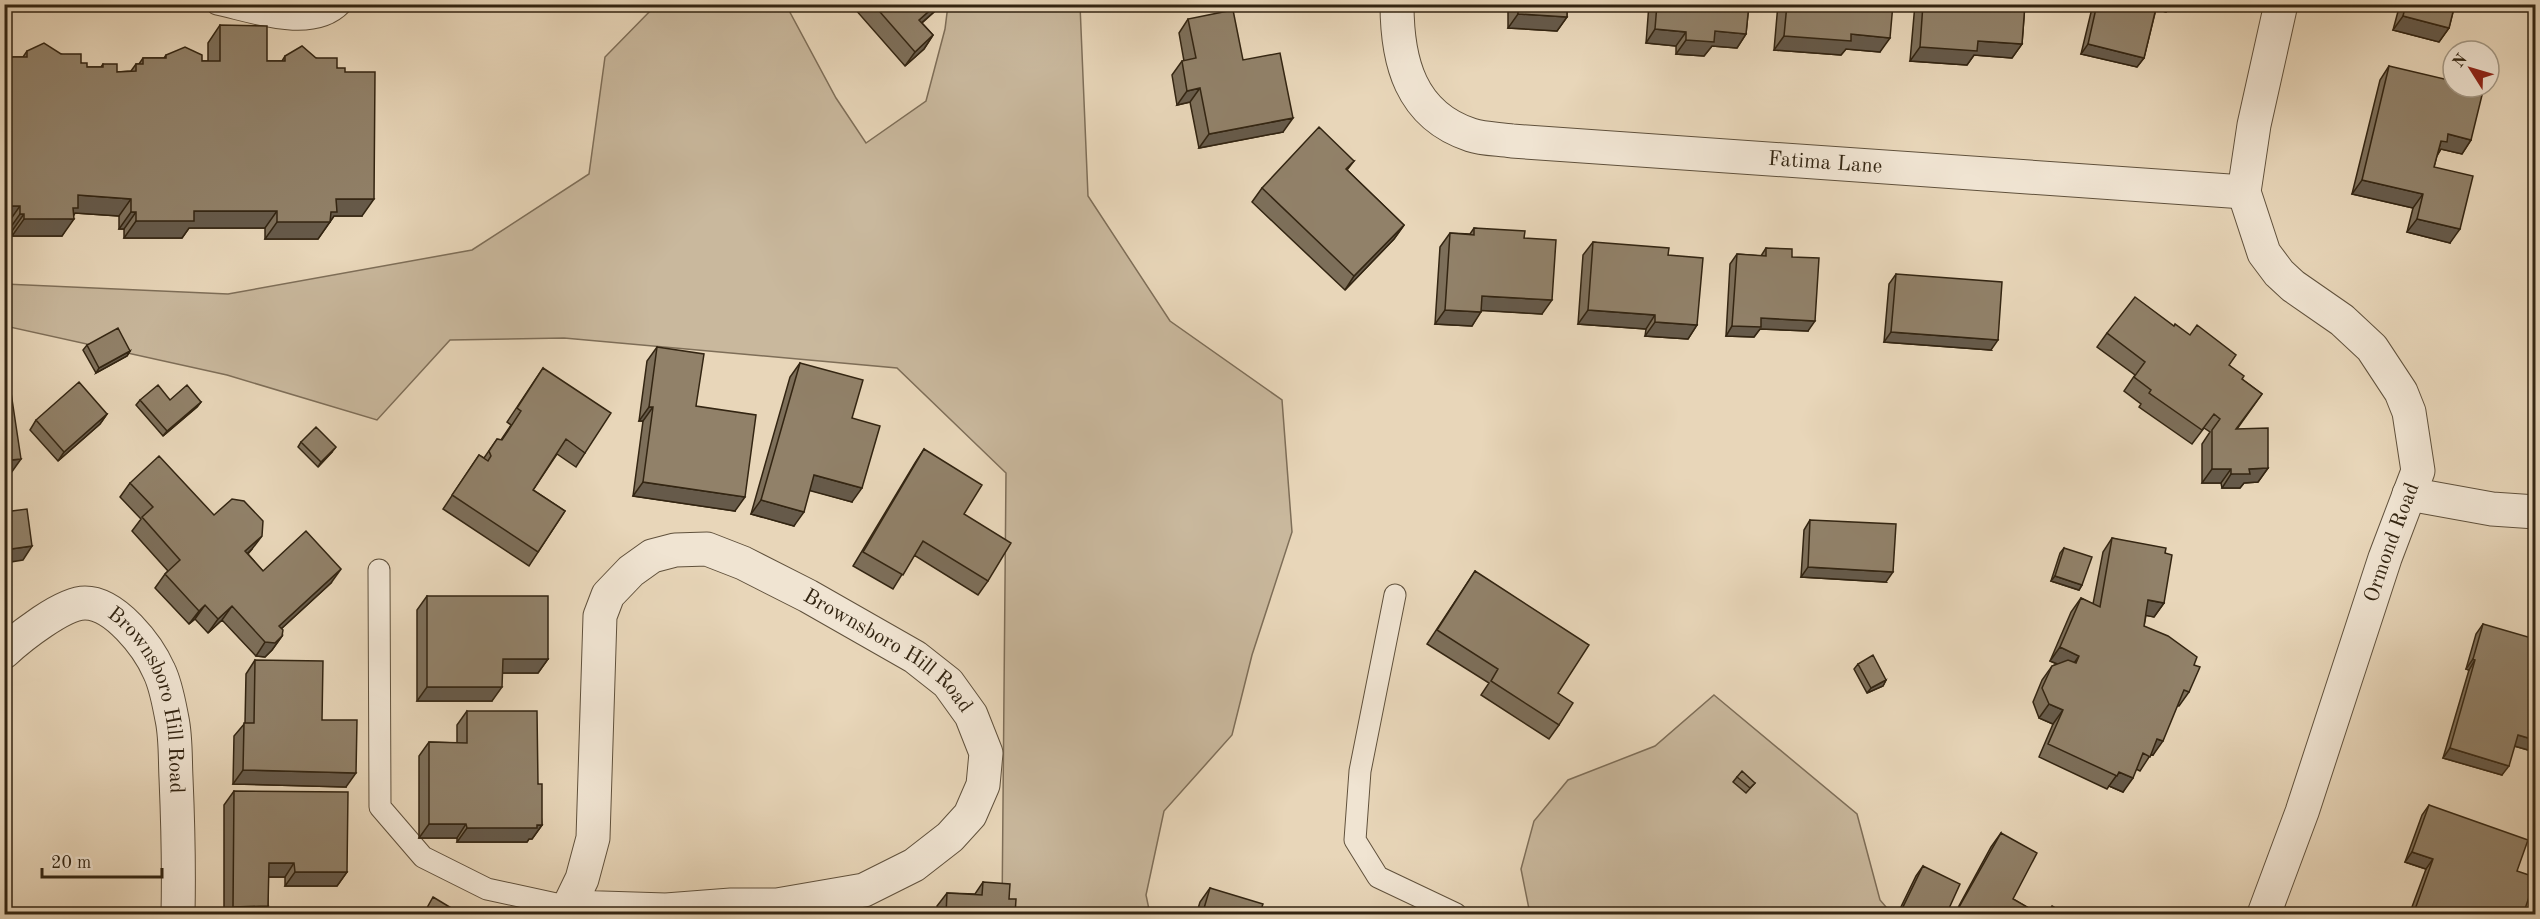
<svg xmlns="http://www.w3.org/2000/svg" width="2540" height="919" font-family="'Old Standard TT',serif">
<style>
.green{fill:#c9b89d;stroke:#7e6e58;stroke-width:1.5}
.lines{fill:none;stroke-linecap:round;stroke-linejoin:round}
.lane-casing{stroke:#60513c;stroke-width:23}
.street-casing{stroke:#60513c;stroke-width:35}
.lane{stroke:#f0e4d2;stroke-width:21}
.street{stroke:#f0e4d2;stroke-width:33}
.wall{fill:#7d6f5a;stroke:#332512;stroke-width:1.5}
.shaded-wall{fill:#665a4a;stroke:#332512;stroke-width:1.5}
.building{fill:#918169;stroke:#332512;stroke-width:1.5}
.labels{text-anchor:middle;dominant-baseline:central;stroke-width:4.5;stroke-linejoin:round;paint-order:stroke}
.street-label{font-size:21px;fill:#332512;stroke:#f0e4d2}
</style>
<rect width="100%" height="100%" fill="#e8d6b9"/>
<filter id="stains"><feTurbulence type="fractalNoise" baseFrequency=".00333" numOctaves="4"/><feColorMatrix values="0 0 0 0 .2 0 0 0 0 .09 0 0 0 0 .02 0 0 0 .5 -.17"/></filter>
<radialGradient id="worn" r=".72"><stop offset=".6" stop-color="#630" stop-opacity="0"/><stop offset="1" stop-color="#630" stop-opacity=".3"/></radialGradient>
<path class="green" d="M656,5h130l50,93 30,45 60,-42 19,-72 3,-24h132l8,191 82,125 112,79 10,132 -40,123 -20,80 -68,76 -18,84 4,19h-148l4,-441 -109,-105 -333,-30 -114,2 -73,80 -150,-45 -222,-49v-42l223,10 244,-44 117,-76 16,-117z
M1714,695l143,119 23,86 12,14h-362l-9,-45 13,-48 34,-41 87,-34z"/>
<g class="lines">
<g class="lane-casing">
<path id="lane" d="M217,4c37,8 95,30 124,0
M379,570l1,237 43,50 64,32 83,18
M1395,595l-35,176 -5,69 23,37 78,37"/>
</g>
<g class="street-casing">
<g id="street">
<path id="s1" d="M1397,4c0,57 13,111 74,131 12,4 28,4 41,6l732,51"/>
<path d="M2409,494l83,15 44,3"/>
<path id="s2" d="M4,652c16,-15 59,-49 81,-49 30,0 63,43 74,68 7,14 10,33 13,48 4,19 3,40 4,59 2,46 3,91 2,136"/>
<path id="s3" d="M565,914l17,-35 11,-41 7,-222 8,-21 23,-24 21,-15 23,-6 32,-1 36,14 65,33 107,61 33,26 23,32 15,38 -3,32 -13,30 -20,22 -36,28 -50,25 -87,15h-46l-65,5 -96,-3"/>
<path id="s4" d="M2264,914l38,-102 83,-254 33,-87 -9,-59 -8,-20 -29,-44 -30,-28 -49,-34 -14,-13 -15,-20 -20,-61 10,-67 27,-121"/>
</g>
</g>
<use href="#lane" class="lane"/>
<use href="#street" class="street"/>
</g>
<path class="wall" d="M856,4h87l-21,19 11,12 -9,14 -19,17 -51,-58z
M1508,4h59v13l-10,14 -49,-3z
M1649,4h100l-3,30 -9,14 -25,-2 -8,10 -28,-2v-8l-30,-3z
M1778,4h115l-13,48 -34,-3 -5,6 -67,-5z
M1915,4h110l-3,40 -10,14 -38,-3 -7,10 -57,-4z
M2093,4h78l-5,8 -10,-3 -12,49 -7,9 -56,-13z
M2400,4h55l-6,24 -10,14 -46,-12z
M1188,19l55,41 40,72 -84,16 -9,-46 -13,3 -5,-30 10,-14h2l-5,-28z
M220,25l47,36h15l3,-5 31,2 21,10 25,148h-28l-16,23h-53v-11h-76l-7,10h-58v-9h-5v-13l-44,-3 -13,23h-50v-5h-4v-8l1,-166h14l4,-6 34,3 20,9 6,4h14l2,-3 14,8 14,-1 5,-7h3l4,-6h21l2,-3 36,6h6v-18z
M2389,66l82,74 -9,14 -21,-5 -4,6 -3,12 16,76 -43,-11 6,-24 -61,-14 28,-114z
M1354,161l-7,9 57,55 -10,14 -49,51 -93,-88 10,-14z
M1474,228l50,10 18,76 -61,-4 -9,16 -37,-2 5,-77 10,-14 20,1z
M1593,242l75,13 29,70 -9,14 -43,-3 1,-7 -68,-5 5,-69z
M1766,248l26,9 16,74 -48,-2 -6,8 -28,-1 4,-72 7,-10 24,2z
M1896,274l95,76 -107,-8 5,-58z
M2174,326l55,39 13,14 20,15 -25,35 31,39 -10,14 -14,1 -4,5h-18l-1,-5h-19v-39l8,-12 -6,-4 -12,16 -53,-37 2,-3 -17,-13 11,-16 -38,-28 10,-14z
M87,345l43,6 -3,5 -31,17 -13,-23z
M657,347l39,59 39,105 -102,-15 10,-75h-4l8,-60z
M800,363l52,55v84l-42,-12 -16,36 -43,-12 39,-137z
M543,368l42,85 -9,14 -19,-13 -24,36 32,21 -36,55 -86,-57 36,-54 5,3 13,-19 4,1 10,-15 -4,-3z
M140,400h30l31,2 -4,5 -34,29 -27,-31z
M107,414l-7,10 -42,37 -28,-31 6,-10z
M301,442l31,10 -14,15 -20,-20z
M924,449l40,65 24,67 -10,14 -64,-40 -21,34 -40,-23 62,-103z
M130,483l84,32 38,34 -4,5 15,17 68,12 -50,46 1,7 -10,14 -7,7 -9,-1 -34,-36 -14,13 -13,-14 -6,5 -34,-36 10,-14 3,-3 -36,-40 9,-12 -21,-22z
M1810,520l76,62 -85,-5 3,-47z
M2112,538l53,15 -1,50 -10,14 -8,-2 -2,11 50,39 -5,27 -10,14h-2l-24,49 -2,-1 -11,17 -4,-2 -13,23 -14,-6 -2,3 -68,-32 14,-33 -14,-6 -6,-16 9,-22 10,-14 5,-2 -7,-3 21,-49 10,-14 12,6 10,-52z
M2064,548l18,37 -3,5 -28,-9 9,-28z
M1475,571l83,122 1,32 -10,14 -68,-44 8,-12 -62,-39z
M427,596l121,63 -10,14h-36l-10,28h-75v-91z
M2483,624l49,72 3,1v55l-21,-6 -12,29 -59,-17 26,-88 -3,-1 10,-35z
M255,660l67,60 24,67 -113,-3 1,-48 11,-13 1,-49z
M1858,664l28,16 -3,6 -16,7 -13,-24z
M467,711l71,73 4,41 -10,14h-3l-2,3h-70v-4h-38v-82l10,-14 28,1v-18z
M1737,777l18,6 -9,10 -13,-11z
M234,791l113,81 -10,14h-52v-9h-17v29l-6,9h-38v-110z
M2429,805l88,66 6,44h-114l17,-46 -21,-7 17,-47z
M2001,833l12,66 28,16h-87l37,-68z
M1923,866l23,49h-49l19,-39z
M983,882l26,17 6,16h-78v-9l10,-13 28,1z
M1210,888l49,27h-63l4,-13z"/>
<path class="shaded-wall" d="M937,4h6l-33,29 9,-13z
M2154,4h17l-5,8 -15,-4z
M1518,14l49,3 -10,14 -49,-3z
M2403,16l46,12 -10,14 -46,-12z
M1655,29l31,3 -10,14 -30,-3z
M1715,31l31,3 -9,14 -25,-2 -8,10 -28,-2 10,-14z
M1851,34l39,4 -10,14 -34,-3 -5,6 -67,-5 10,-14z
M933,35l-9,14 -19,17 10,-14z
M1978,41l44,3 -10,14 -38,-3 -7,10 -57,-4 10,-14z
M2088,44l56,14 -7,9 -56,-13z
M1200,88l-10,14 -13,3 10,-14z
M1293,118l-10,14 -84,16 10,-14z
M2448,134l23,6 -9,14 -21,-5 -4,7 4,-15z
M2362,180l61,14 -10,14 -61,-14z
M78,195l53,4 -12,17 -44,-3 -4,6h3l-12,17h-50l12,-17z
M336,199h38l-12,17h-28l-16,23h-53l12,-17z
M4,206h16l-12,17h-4z
M194,211h83l-12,17h-76l-7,10h-58l12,-17z
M131,212h5l-12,17h-5z
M20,214h4l-12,17h-4z
M2417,219l43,10 -10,14 -43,-11z
M1404,225l-10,14 -49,51 9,-14z
M1482,296l70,4 -10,14 -70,-4z
M1445,310l36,2 -9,14 -37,-2z
M1588,310l67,5 -9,14 -68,-5z
M1761,318l54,3 -7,10 -48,-2 -6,8 -28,-1 6,-10z
M1655,322l42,3 -9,14 -43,-3z
M1891,332l107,8 -7,10 -107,-8z
M130,351l-3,5 -31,17 3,-5z
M201,402l-4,5 -34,29 4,-5z
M649,407h4l-10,14h-4z
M107,414l-7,10 -42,37 6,-9z
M336,447l-4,5 -14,15 3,-5z
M21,459l-10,14 -7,1v-8l7,-6z
M2268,468l-10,14 -14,1 -4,5h-18l9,-14 18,-5z
M2212,469h19l-10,14h-19z
M814,475l48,13 -10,14 -48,-13z
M643,482l102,15 -10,14 -102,-15z
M761,500l43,12 -10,14 -43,-12z
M262,536l-10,13 -17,16 10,-14z
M32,546l-9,14 -19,3v-13z
M1808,567l85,5 -7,10 -85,-5z
M341,569l-10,14 -62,57 10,-14z
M2055,576l27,9 -3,5 -28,-9z
M2148,600l16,3 -10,14 -16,-3z
M205,605l-10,14 -6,5 10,-13z
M232,606l-10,14 -14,13 10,-14z
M282,636l-10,14 -7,7 -9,-1 9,-14z
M2060,647l19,9 -9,13 -20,-8z
M503,659h45l-10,14h-45z
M2473,659l2,1 -6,10 -3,-1z
M1886,680l-3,6 -16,7 4,-5z
M427,687h75l-10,14h-75z
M2049,704l14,6 -10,14 -14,-6z
M2518,735l17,5v12l-24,-7z
M2157,739l6,2 -10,14 -5,-2z
M2450,748l59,18 -7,9 -59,-17z
M243,770l113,3 -10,14 -113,-3z
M2119,772l14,6 -10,14 -14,-6z
M429,824h37l-9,14h-38z
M542,825l-10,14h-3l-2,3h-70l10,-14z
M2412,852l21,7 -7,10 -21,-7z
M269,863h25l-9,14h-26z
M295,872h52l-10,14h-52z
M268,906l-6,9h-34l5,-8z"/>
<path class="building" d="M873,4h64l-18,16 14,15 -18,17z
M1518,4h49v13l-49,-3z
M1657,4h92l-3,30 -31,-3 -1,11 -28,-2v-8l-31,-3z
M1787,4h106l-3,34 -39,-4v7l-67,-5z
M1923,4h102l-3,40 -44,-3 -1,10 -57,-4z
M2097,4h60l-13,54 -56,-14z
M2406,4h49l-6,24 -46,-12z
M1233,10l10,50 37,-7 13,65 -84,16 -9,-46 -13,3 -5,-30 14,-3 -8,-39z
M4,21h5v36h18v-6l17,-8 17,11h20v9h6v4h16v-3h14v8l19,-1v-7h7v-6h23v-3l19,-8 17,8v6h18v-36l47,1v35h18v-5l17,-10 14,12h21v10h8v4h30l-1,127h-38l1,13h-6l-1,10h-53v-11h-83v10h-58v-9h-5v-13l-53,-4v13h-5l1,11h-50v-5h-4v-8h-16z
M2389,66l64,15v6h31l-13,53 -23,-6 -1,8 -6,-1 -7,26 39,9 -13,53 -43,-10 6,-25 -61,-14z
M1319,127l35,34 -8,8 58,56 -50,51 -92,-88z
M1474,228l51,3 -1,7 32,2 -4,60 -70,-4 -1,16 -36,-2 5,-77 24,2z
M1593,242l76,6 -1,7 35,3 -6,67 -42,-3v-7l-67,-5z
M1766,248l26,1v8l27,1 -4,63 -54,-3v9l-29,-1 5,-72 29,2z
M1896,274l106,8 -4,58 -107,-8z
M2135,297l39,29 1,-2 15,11 7,-10 39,30 -7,10 15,11 -2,3 20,15 -26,35 32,-1v40l-19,1 1,5h-19v-5h-19v-39l8,-11 -6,-5 -12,16 -53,-37 2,-3 -17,-13 11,-15 -38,-29z
M118,328l12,23 -31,17 -12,-23z
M4,346l17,113 -10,1 -3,5 -4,1z
M657,347l47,7 -8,52 60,9 -11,82 -102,-15 10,-75h-4z
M800,363l63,17 -11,38 28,8 -18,62 -48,-13 -10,37 -43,-12z
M543,368l68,45 -26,40 -19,-14 -33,51 32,21 -27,41 -86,-57 27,-40 9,6 3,-5 -2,-5 8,-12 5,1 19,-29 -4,-3z
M79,382l28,32 -43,38 -28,-32z
M158,385l12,15 17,-15 14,17 -34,29 -27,-31z
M316,427l20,20 -15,15 -20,-20z
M924,449l58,36 -18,29 47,29 -23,38 -65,-40 -20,34 -40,-23z
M159,456l55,59 18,-16 12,2 19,20 -1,15 -17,15 18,20 43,-40 35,38 -62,57 4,4 -1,6 -7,7 -10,-1 -33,-36 -14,13 -13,-14 -6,6 -34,-37 15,-14 -38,-43 11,-10 -23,-24z
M27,509l5,37 -28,4v-38z
M1810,520l86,4 -3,48 -85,-5z
M2112,538l54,10 -1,5 7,2 -8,48 -16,-3 -4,26 24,10 29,21 -3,8 6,2 -11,25 -5,-2 -21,51 -6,-2 -7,18 -7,-4 -10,25 -14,-6 -2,4 -69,-32 15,-34 -14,-6 -7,-16 10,-22 16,-6 8,3 3,-7 -19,-9 21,-49 19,9z
M2064,548l28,9 -10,28 -27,-9z
M1475,571l114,74 -31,48 15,10 -14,22 -68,-44 7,-12 -61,-39z
M427,596h121v63h-45l-1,28h-75z
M2483,624l52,15v44l-3,13 3,1v43l-17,-5 -9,31 -59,-18 25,-88 -2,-1z
M1873,655l13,25 -15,8 -13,-24z
M255,660l68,1 -1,59h35l-1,53 -113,-3 1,-47h10z
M467,711h70l1,73h4v41h-5v3h-70l-1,-4h-37v-82l38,1z
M1742,771l13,12 -5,5 -13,-11z
M234,791l114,1 -1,80h-52l-1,-9h-25l-1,43 -35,1z
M2429,805l99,35 -11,31 18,6v2l-12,36h-110l20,-56 -21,-7z
M2001,833l36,20 -24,46 28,16h-73l-10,-6z
M1923,866l37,18 -14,31h-38l-7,-4z
M983,882l27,2 -1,15h7l-1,16h-69l1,-22 35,2z
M1210,888l53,16 -4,11h-57z
M433,897l30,18h-40z
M2052,906l15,9h-20z"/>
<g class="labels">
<g class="street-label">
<text stroke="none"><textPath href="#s1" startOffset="518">Fatima Lane</textPath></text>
<text stroke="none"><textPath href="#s4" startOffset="393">Ormond Road</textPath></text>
<text stroke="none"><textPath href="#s3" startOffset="650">Brownsboro Hill Road</textPath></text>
<text stroke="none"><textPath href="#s2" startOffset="224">Brownsboro Hill Road</textPath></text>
</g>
</g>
<rect width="2540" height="919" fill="none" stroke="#e8d6b9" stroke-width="24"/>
<rect x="6" y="6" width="2528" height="907" fill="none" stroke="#332512" stroke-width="3"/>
<rect x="12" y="12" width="2516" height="895" fill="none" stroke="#332512" stroke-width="1.5"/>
<g transform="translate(2471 69) rotate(307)"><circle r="28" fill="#f0e4d2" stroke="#a49885" stroke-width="1.5"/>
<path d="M0-4.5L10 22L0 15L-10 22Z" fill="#8f2418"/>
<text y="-9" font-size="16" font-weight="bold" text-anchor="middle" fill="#332512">N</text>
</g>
<path d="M42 868v9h120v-9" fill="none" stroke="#332512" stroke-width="3"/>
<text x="51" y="868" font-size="18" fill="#332512" stroke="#f0e4d2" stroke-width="4.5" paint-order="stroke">20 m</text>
<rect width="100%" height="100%" filter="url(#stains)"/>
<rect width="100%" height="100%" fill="url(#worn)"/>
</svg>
